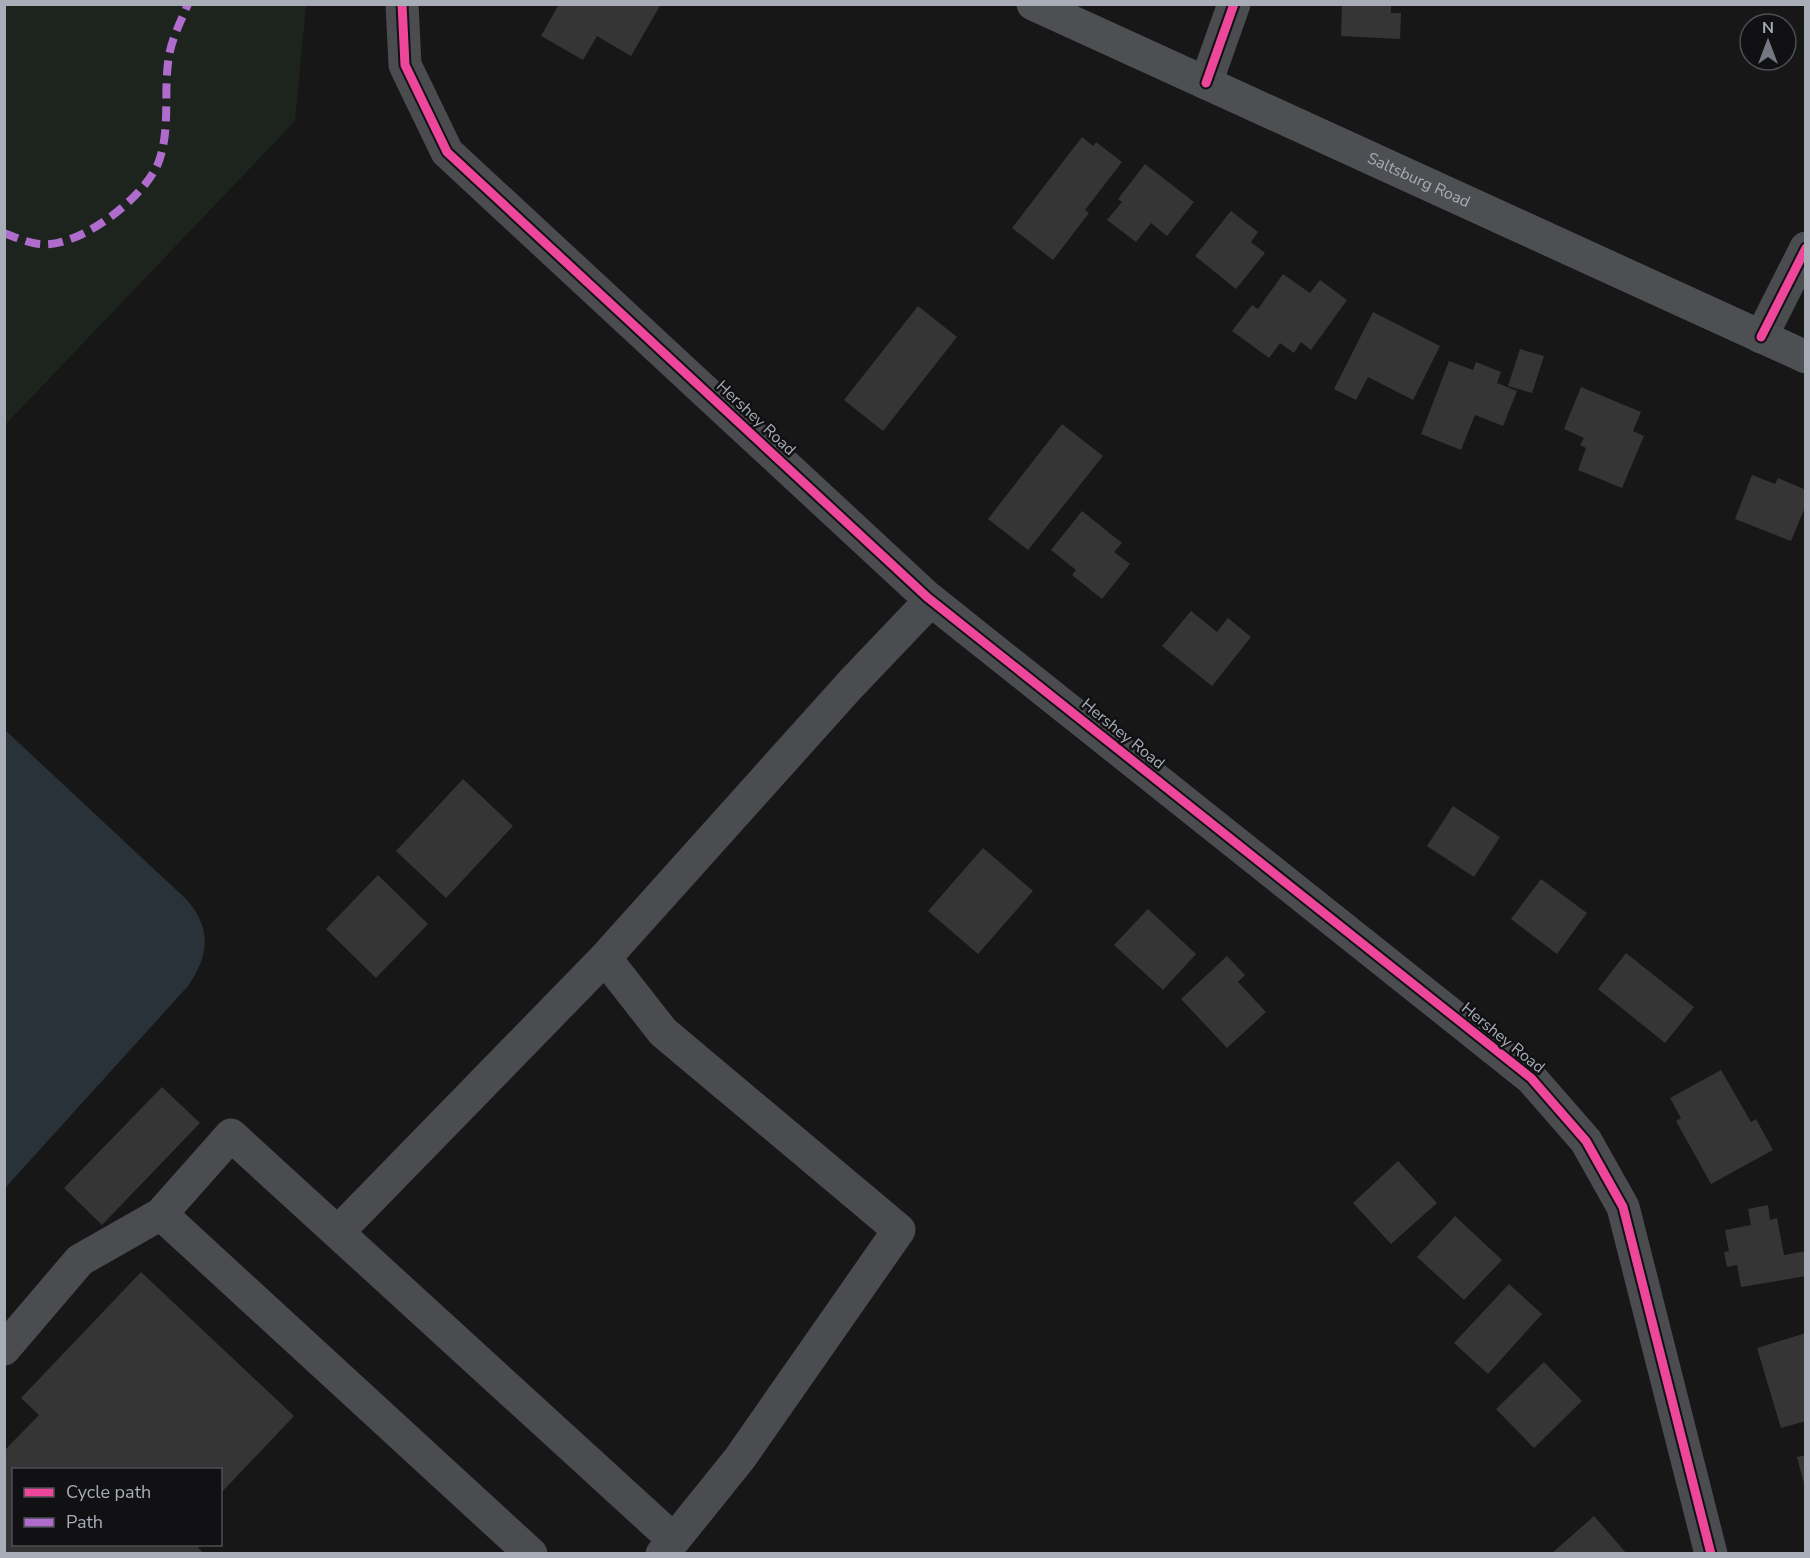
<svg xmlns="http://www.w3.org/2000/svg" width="1810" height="1558" font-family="'Nunito Sans',sans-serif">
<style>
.green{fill:#1d241e}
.water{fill:#2a3239}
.building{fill:#353536}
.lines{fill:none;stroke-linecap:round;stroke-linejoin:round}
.minor{stroke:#4b4c50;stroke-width:33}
.major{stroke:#4d4f52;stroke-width:33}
.quiet{stroke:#b06ccc;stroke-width:8;stroke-dasharray:15 8;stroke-linecap:butt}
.cycleway-casing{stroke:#111113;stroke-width:13}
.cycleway{stroke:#ed469a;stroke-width:9}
.labels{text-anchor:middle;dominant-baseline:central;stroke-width:5;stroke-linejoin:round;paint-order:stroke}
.street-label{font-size:16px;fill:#a8adb8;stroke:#111113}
</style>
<rect width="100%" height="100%" fill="#171717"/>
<path class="green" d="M4,5h302l-11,116 -290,304z"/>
<path class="water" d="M5,730l182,170c25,30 22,55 1,86l-183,202z"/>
<path class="building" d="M559,4h102l-30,52 -34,-20 -14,24 -42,-24z
M1342,4h49v9h10l-1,26 -59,-3z
M1082,137l11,9 3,-4 26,20 -37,48 4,3 -36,47 -41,-32z
M1145,164l49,38 -27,34 -16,-13 -15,19 -29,-22 15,-18 -4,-3z
M1231,211l27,21 -7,10 14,11 -29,36 -41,-33z
M1283,274l27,19 10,-13 27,20 -36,50 -10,-8 -7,11 -14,-10 -11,15 -37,-27 20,-26 6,4z
M918,306l39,31 -74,94 -39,-31z
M1373,312l67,34 -27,54 -45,-23 -12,23 -22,-11z
M1520,349l24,7 -12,37 -24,-7z
M1449,361l24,9 3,-8 25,10 -4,11 20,8 -14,35 -28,-11 -14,35 -40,-16z
M1581,387l60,25 -8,19 11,5 -22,52 -44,-18 8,-22 -6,-3 4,-7 -20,-9z
M1062,424l41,32 -75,94 -40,-31z
M1752,475l23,9 3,-6 28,12v15l-15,36 -56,-22z
M1082,511l40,32 -8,9 16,12 -28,35 -30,-24 4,-5 -25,-20z
M1191,611l26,21 11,-14 23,19 -39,49 -50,-40z
M463,779l50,47 -67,72 -50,-47z
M1453,806l47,31 -26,40 -47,-31z
M983,848l50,43 -55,63 -50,-43z
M378,875l50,49 -52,54 -50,-49z
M1541,879l46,34 -30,41 -46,-35z
M1148,909l48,45 -33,36 -49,-45z
M1626,953l68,54 -29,36 -67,-54z
M1227,956l18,19 -7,7 28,30 -39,36 -46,-49z
M1721,1070l30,52 5,-3 17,31 -62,34 -35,-63 5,-3 -11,-20z
M162,1087l38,36 -98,102 -38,-37z
M1398,1161l39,42 -46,41 -38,-41z
M1768,1205l2,15 7,-2 7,37 22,-4v25l-65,11 -4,-22 -10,2 -3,-15 5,-1 -4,-21 26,-5 -3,-16z
M1455,1216l47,44 -38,40 -47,-43z
M141,1272l153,144 -74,78v-24h-206v74h181l9,10h-200v-103l35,-36 -18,-17z
M1509,1284l33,30 -54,60 -34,-31z
M1806,1333v88l-25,7 -24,-80z
M1544,1362l38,39 -48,47 -38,-39z
M1806,1455v33h-1l-8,-31z
M1594,1516l33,38h-76z"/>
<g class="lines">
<path class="minor" d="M402,4l3,61 42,87 480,445 604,481 55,63 37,66 88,347
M1206,83l28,-79
M1761,337l45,-89
M605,958l58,74 236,198 -159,228 -66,82
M338,1232l267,-274 245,-273 81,-85
M4,1349l76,-89 81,-46
M531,1554l-370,-340 70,-79 443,405 -12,14"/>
<path class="major" id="s1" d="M1033,4l773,353"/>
<path class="quiet" d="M4,233c11,4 24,10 35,11 40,5 107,-47 120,-83 12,-34 4,-70 10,-105 3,-18 12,-35 19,-52"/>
<g class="cycleway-casing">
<path id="cycleway" d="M402,4l3,61 42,87 480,445 604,481 55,63 37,66 88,347
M1206,83l28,-79
M1761,337l45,-89"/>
</g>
<use href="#cycleway" class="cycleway"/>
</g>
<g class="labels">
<g class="street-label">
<text stroke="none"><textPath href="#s1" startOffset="424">Saltsburg Road</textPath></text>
<text transform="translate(756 418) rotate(43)">Hershey Road</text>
<text transform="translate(1123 734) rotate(39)">Hershey Road</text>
<text transform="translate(1503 1038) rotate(39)">Hershey Road</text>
</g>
</g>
<rect width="1810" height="1558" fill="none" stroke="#a8adb8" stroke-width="12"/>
<rect x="12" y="1468" width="210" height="78" fill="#111113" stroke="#4d4f55" stroke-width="1.5"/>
<rect x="24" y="1488" width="30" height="9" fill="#ed469a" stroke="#4d4f55" stroke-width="1.5"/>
<text x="66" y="1498" font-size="18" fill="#a8adb8">Cycle path</text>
<rect x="24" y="1518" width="30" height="9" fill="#b06ccc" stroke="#4d4f55" stroke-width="1.5"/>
<text x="66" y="1528" font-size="18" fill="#a8adb8">Path</text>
<g transform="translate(1768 42)"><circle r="28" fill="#111113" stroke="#4d4f55" stroke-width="1.5"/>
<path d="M0-4.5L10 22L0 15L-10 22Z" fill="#757880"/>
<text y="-9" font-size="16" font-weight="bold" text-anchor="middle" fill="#a8adb8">N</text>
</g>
</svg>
